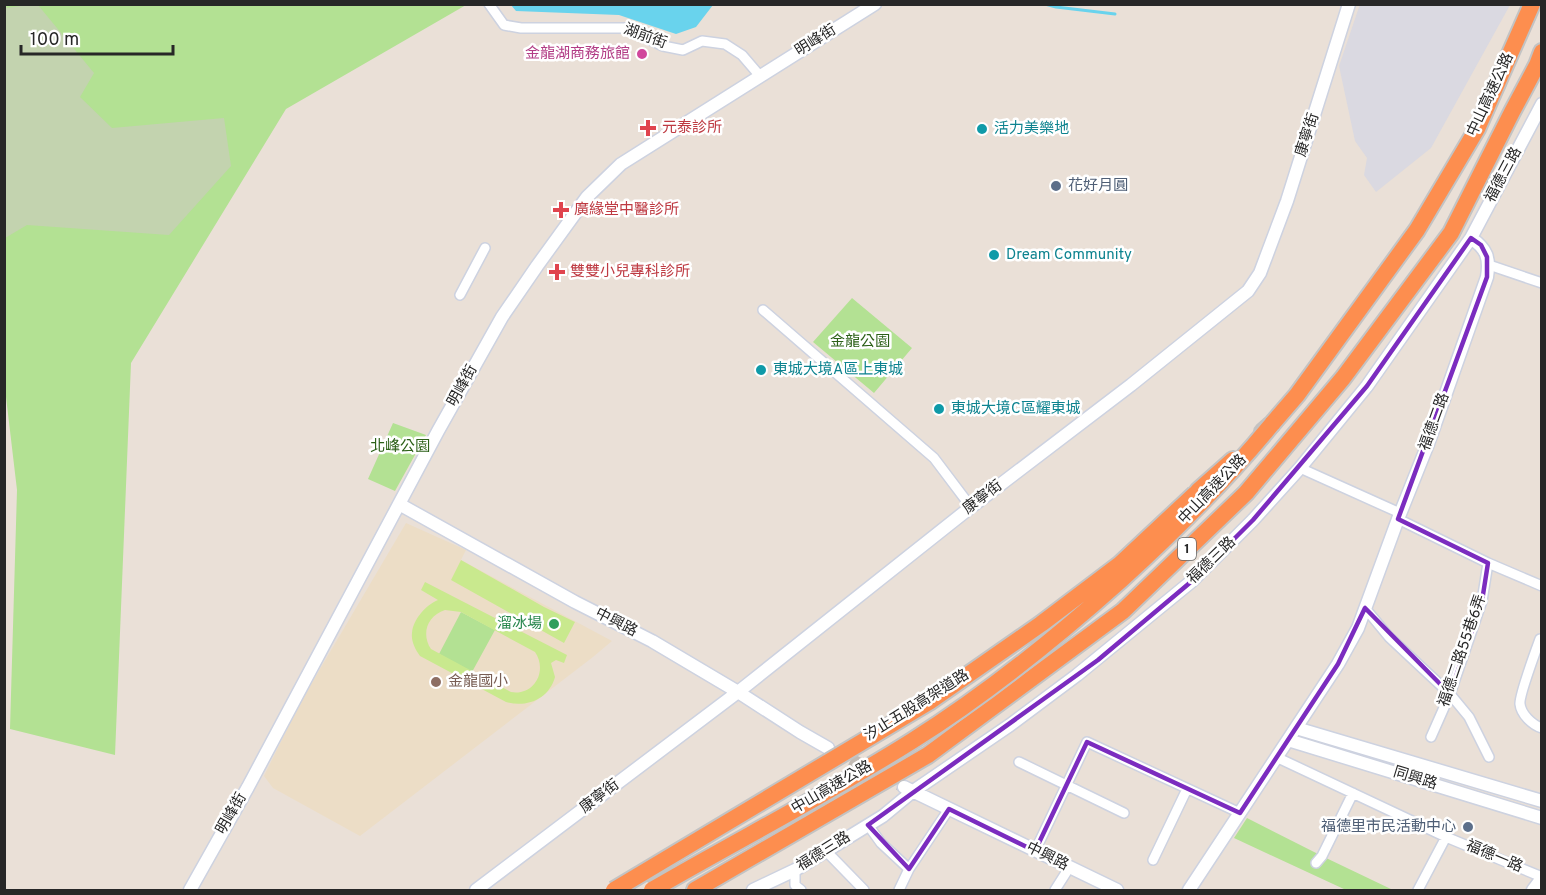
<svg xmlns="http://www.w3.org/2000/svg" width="1546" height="895" font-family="Overpass,'Noto Sans TC',sans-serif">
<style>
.industrial{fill:#dad9e1}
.education{fill:#ecddc6}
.green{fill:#b3e193}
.cemetery{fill:#c3d3af}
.pitch{fill:#c9e98e;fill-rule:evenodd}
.water{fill:#69d3ed}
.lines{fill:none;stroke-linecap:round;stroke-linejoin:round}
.stream{stroke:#69d3ed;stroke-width:3}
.tertiary-tunnel{stroke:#c3bbb4;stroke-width:12;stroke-dasharray:12 6;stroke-linecap:butt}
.minor-casing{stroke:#cdd2e0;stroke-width:12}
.tertiary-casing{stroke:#cdd2e0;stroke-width:15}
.motorway-casing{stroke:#c3c3c3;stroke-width:20}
.minor{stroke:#fff;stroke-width:9}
.tertiary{stroke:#fff;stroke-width:12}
.motorway{stroke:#fd8e4f;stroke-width:16}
.motorway-bridge-casing{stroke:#c3c3c3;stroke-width:20;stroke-linecap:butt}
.motorway-bridge{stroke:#fd8e4f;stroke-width:16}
.marked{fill:none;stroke:#7b2cbf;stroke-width:4.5;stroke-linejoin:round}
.hotel-dot{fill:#d1479c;stroke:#fff;stroke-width:2}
.health-dot{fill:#e0444e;stroke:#fff;stroke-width:2}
.culture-dot{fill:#0f9aa8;stroke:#fff;stroke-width:2}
.service-dot{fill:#5c6f8a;stroke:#fff;stroke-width:2}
.leisure-dot{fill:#2e9e5b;stroke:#fff;stroke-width:2}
.education-dot{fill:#8d6e63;stroke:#fff;stroke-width:2}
.labels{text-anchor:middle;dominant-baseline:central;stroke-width:5;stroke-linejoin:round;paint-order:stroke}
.shield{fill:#fff;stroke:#686868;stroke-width:1.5}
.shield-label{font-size:14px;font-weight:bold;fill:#272727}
.street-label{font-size:15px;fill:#272727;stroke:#fff}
.hotel-label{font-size:15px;fill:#b23c85;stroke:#fff;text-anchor:end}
.health-label{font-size:15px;fill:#be3a42;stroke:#fff;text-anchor:start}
.culture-label{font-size:15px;fill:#0d838f;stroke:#fff;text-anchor:start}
.service-label{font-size:15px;fill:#4e5e75;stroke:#fff;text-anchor:start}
.park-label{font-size:15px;fill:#2d6119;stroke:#fff}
.leisure-label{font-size:15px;fill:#27864d;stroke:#fff;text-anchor:end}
.education-label{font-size:15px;fill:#785e54;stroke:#fff;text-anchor:start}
</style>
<rect width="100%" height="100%" fill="#eae0d7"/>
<path class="industrial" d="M1360,4l150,1 -79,143 -55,44 -12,-17 3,-17 -12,-17 -16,-75z"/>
<path class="education" d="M406,523l60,27 -5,10 151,81 -19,16 -233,179 -87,-48 -9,-12 36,-73z"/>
<path class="green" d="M4,5h462l-180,104 -155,254 -16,392 -105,-26 7,-239 -13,-110z
M852,298l60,50 -38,45 -61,-51z
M393,423l33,12 -31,56 -27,-12z
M461,612l34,18 -23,42 -33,-18z
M1247,818l77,39 69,33h-47l-112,-52z"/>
<path class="cemetery" d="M5,5l2,3 20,-3h11l56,68 -14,24 32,31 112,-10 7,48 -62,69 -142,-10 -22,13z"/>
<path class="pitch" d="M461,560l83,47 31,15 -11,21 -113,-63z
M425,582l142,73 -3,8 -8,-3 -5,3 4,14c-6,22 -28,31 -49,25l-86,-46c-5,-7 -9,-15 -8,-23 1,-14 14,-28 26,-33l-17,-10zM445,610l16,2 74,40c13,19 -1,44 -24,40l-80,-43c-10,-15 -4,-33 14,-39z"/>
<path class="water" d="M511,5h202l-17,22 -20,7 -57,-19 -103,-4z"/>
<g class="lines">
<path class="stream" d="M1045,4l11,3 59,7"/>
<path class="tertiary-tunnel" d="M835,751l69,36"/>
<g class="minor-casing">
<path id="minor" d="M489,4l15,21 17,3h104l38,18 20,4 19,-9 23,3 17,11 18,21
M1489,265l53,18
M460,295l25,-47
M763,310l171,148 37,49
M1300,468l100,45
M1398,519l90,44 54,23
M1365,608l24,29 61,57 19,23 20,40
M1540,639c-4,11 -21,57 -20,65 1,10 12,21 22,24
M1431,737l19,-43 32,-93 6,-38
M1276,757l170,80 96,40
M1019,762l105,51
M868,825l13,18 28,26 -10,21
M826,851l38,39
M1035,851l52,-109 153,71
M1153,860l34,-71
M1316,863l6,-7 31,-63
M909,869l40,-60
M795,870v15l6,5
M1055,890l14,-22
M1418,890l28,-53"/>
</g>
<g class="tertiary-casing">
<path id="tertiary" d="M399,504l176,98 77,39 86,51 62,40 28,16
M1296,728l246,73
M1288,740l254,78
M904,787l213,103
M190,890l58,-103 190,-356 64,-114 35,-51 50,-69 34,-33 254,-160
M476,890l262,-198 233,-185 160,-122 117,-94 12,-18 27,-72 62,-197
M753,890l42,-20 88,-54 29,-24 98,-67 67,-50 115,-94 61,-61 47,-52 67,-82 104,-148 71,-134
M1189,890l149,-226 20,-36 40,-109 30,-75 59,-167c3,-19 0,-28 -16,-39
M1533,890l9,-12"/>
</g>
<g class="motorway-casing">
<path id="motorway" d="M1263,432l9,-8 25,-29 120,-165 60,-101 55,-125
M1198,491l35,-31
M695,890l233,-135 195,-144 123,-118 97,-115 108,-145 61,-121 25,-47 5,-13"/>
</g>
<use href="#minor" class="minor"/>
<use href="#tertiary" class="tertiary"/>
<use href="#motorway" class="motorway"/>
<g class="motorway-bridge-casing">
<path id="motorway-bridge" d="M614,890l315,-188 112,-78 78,-59 76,-71
M652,890c86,-50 176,-96 260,-149 75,-47 143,-102 209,-161 54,-49 105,-100 151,-156"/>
</g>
<use href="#motorway-bridge" class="motorway-bridge"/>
</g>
<path class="marked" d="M1471,238l10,7 6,12v20l-89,242 90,44 -6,38 -32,93 -85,-86 -27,56 -98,149 -153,-71 -52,109 -86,-42 -40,60 -41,-44 230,-165 94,-79 61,-61 114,-134z"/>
<circle class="hotel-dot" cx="642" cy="54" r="6"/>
<g class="health-dot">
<path d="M645 119h6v6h6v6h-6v6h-6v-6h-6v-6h6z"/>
<path d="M558 201h6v6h6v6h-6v6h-6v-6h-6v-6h6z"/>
<path d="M554 263h6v6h6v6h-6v6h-6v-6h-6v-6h6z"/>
</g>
<g class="culture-dot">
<circle cx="982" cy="129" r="6"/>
<circle cx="994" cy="255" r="6"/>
<circle cx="761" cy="370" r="6"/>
<circle cx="939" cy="409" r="6"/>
</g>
<g class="service-dot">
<circle cx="1056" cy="186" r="6"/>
<circle cx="1468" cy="827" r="6"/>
</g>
<circle class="leisure-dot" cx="554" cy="624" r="6"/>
<circle class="education-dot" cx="436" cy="682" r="6"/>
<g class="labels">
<rect class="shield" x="1178" y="538" width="18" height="22" rx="4.5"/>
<g class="shield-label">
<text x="1187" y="549">1</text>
</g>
<g class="street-label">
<text transform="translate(645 37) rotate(20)">湖前街</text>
<text transform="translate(816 41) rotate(-32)">明峰街</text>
<text transform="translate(1491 95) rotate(-65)">中山高速公路</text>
<text transform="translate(1308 135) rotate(-72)">康寧街</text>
<text transform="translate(1504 175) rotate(-62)">福德三路</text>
<text transform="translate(463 386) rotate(-61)">明峰街</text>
<text transform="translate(1435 422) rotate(-70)">福德二路</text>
<text transform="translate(1213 490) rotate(-46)">中山高速公路</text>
<text transform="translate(983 498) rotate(-37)">康寧街</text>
<text transform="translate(1212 561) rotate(-44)">福德三路</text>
<text transform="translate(616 623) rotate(27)">中興路</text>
<text transform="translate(1463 651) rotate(-71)">福德二路55巷6弄</text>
<text transform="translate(917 706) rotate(-32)">汐止五股高架道路</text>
<text transform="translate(1415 779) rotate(17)">同興路</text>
<text transform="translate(832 788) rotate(-30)">中山高速公路</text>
<text transform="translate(600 797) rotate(-37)">康寧街</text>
<text transform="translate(232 814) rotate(-60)">明峰街</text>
<text transform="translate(824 852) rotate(-32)">福德三路</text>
<text transform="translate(1047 857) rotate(26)">中興路</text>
<text transform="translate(1494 857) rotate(23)">福德一路</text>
</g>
<g class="hotel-label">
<text x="630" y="54">金龍湖商務旅館</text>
</g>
<g class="health-label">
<text x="662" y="128">元泰診所</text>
<text x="574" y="210">廣緣堂中醫診所</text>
<text x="570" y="272">雙雙小兒專科診所</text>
</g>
<g class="culture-label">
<text x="994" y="129">活力美樂地</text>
<text x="1006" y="255">Dream Community</text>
<text x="773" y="370">東城大境A區上東城</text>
<text x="951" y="409">東城大境C區耀東城</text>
</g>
<g class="service-label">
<text x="1068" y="186">花好月圓</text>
<text x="1456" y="827" text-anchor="end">福德里市民活動中心</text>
</g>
<g class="park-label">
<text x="860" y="342">金龍公園</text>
<text x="400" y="447">北峰公園</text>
</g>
<g class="leisure-label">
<text x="542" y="624">溜冰場</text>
</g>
<g class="education-label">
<text x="448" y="682">金龍國小</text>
</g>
</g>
<rect width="1546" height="895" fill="none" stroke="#272727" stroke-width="12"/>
<path d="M21 45v9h152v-9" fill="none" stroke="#272727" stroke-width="3"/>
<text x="30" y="45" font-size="18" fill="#272727" stroke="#ffffff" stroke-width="4.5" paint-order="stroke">100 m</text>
</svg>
